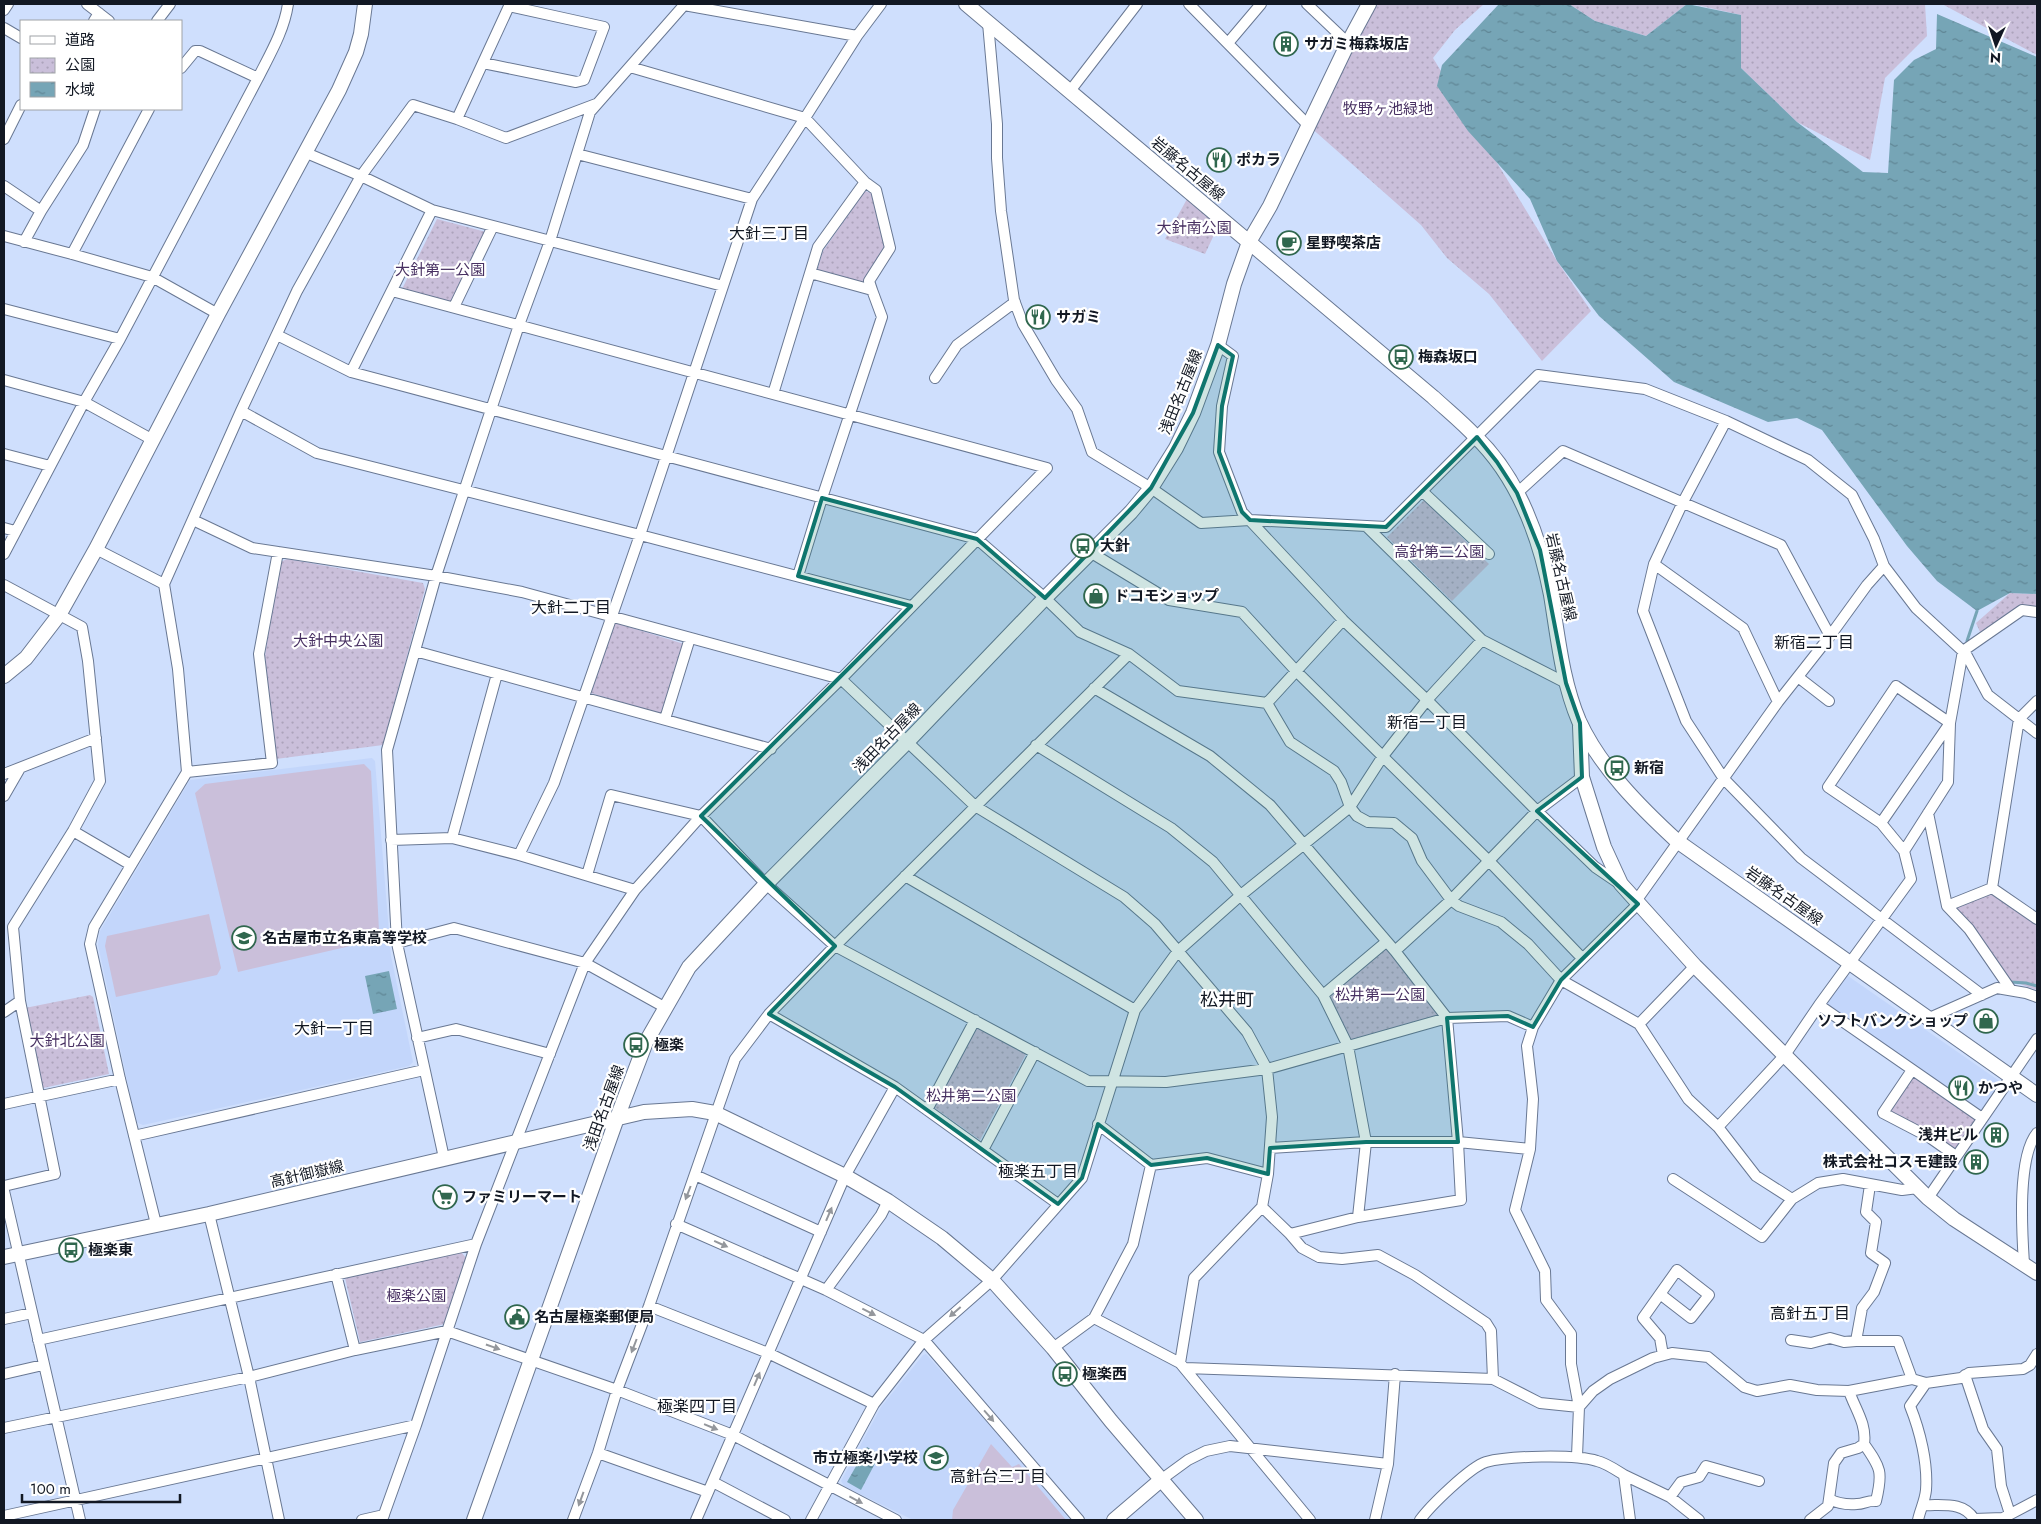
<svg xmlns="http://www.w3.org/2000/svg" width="2041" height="1524" font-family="Jost,'Noto Sans JP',sans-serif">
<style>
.built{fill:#c3d6fb}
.green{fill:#cabfda}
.park{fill:url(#park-dots)}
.water{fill:url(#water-ripples)}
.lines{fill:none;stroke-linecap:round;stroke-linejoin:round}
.stream{stroke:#76a5b6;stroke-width:3}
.street-casing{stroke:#697893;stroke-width:12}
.secondary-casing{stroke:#697893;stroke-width:16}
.street{stroke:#fff;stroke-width:10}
.secondary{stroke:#fff;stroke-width:14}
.oneway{fill:#94979c}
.marked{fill:#0f766e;fill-opacity:0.2;stroke:#0f766e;stroke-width:4;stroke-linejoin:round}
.labels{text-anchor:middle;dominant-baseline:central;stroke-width:4.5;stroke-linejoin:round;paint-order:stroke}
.poi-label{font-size:15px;font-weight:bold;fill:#121823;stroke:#fff;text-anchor:start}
.park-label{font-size:15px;fill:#483162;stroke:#fff}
.street-label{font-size:15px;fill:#121823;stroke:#fff}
.neighbourhood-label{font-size:16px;fill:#121823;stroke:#fff}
.quarter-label{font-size:18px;fill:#121823;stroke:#fff}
</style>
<defs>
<pattern id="park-dots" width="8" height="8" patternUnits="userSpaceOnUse" patternTransform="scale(1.25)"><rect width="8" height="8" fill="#cabfda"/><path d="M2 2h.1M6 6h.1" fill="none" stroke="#aca3bb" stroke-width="1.8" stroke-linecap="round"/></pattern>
<pattern id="water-ripples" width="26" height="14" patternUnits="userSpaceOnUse" patternTransform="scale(1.25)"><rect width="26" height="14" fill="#76a5b6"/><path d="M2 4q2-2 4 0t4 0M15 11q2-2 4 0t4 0" fill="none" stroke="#5f8594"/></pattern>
</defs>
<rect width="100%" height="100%" fill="#cfdffd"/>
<path class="built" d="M372,758l3,3 16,195 22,106 -4,4 -266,59 -7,-3 -38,-177 2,-14 90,-151z
M1848,976l150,104 1,5 -17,26 -6,-1 -149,-102v-6l17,-25z
M926,1354l73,82 71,84h-157l-69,-34 -3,-5 40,-74 42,-52z"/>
<path class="green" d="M364,764l7,7 8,160 -7,10 -134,31 -43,-179 10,-9z
M209,914l12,54 -4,7 -101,22 -11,-51 2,-10z
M991,1444l21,23 7,-3 47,56h-114l1,-10z"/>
<path class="park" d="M1364,4h120l-29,26 -22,28 124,203 34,50 -49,50 -53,-67 -42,-36 -26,-33 -112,-99z
M1569,4h118l-41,32 -51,-15z
M1692,4h233l2,32 -42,42 -15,82 -73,-38 -56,-54v-53z
M1942,4h95v51z
M865,191l6,2 15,55 -24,35 -45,-12 6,-20z
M1187,199l33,23 -15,32 -40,-15z
M437,219l49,13 -34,72 -51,-13z
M1424,500l65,64 -37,37 -65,-64z
M287,559l136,24 2,6 -42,156 -107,14 -11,-103 13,-93z
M2010,593l27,1v18l-15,-2 -42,22 -4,-9z
M613,622l71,22 -22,71 -71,-22z
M1991,892l46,33v65l-28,-10 -57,-72z
M1386,942l55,75 -91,24 -25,-48z
M90,995l3,2 16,77 -66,14 -18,-80z
M978,1028l48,26 -46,86 -48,-34 42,-76z
M1911,1076h4l60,40 -1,5 -18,27h-5l-60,-35 -1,-4z
M461,1252l6,7 -22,65 -85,18 -15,-64z"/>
<path class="water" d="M1499,4h70l26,17 51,15 41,-32 54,11v53l56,54 66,50 25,1 6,-93 20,-20 22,-11 1,-35 100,43v537l-27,-1 -33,18 -40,-30 -30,-35 -85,-116 -25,-12 -29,4 -94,-40 -75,-66 -42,-55 -27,-62 -62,-68 -31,-45 5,-21z
M389,971l8,38 -24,5 -8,-38z
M867,1447l13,7 -19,36 -14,-8z"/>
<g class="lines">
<path class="stream" d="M1967,641l10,-30
M2010,982l16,1 11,3"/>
<g class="street-casing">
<path id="street" d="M87,4l22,17
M1189,4l120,122
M1307,4l41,39
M684,5l173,31
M4,10l4,-6
M94,21l5,-8
M157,21l13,-17
M988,23l9,101v34l4,53 13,89 9,24 33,56 21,29 15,43 59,36 50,35 49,-3 136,7 152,-152 107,14 81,32 82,39 44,35 22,44 10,27 32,42 50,46 22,41 49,38
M4,28l17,10
M1228,43l33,-39
M483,63l93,19 8,-2 20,-53 -95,-21
M630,67l175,51 60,64 -47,65 -45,147
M181,68l14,-17h5l58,27
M1070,91l67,-87
M457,119l53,-115
M4,139l17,-34
M304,152l57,24 71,34 291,76
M577,154l175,45
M865,182l11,8 14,58 -21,33 3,9
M4,186l37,25
M4,236l68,18 80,23 66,37
M24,242l17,-31 42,-66 12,-36
M72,254l77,-145
M454,307l39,-81
M4,309l116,30
M277,335l74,37 626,167 68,59 35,34 49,22 49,37 89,12 76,-83
M1218,345l15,11 -11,50 -3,46 23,60 101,108 84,80 110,111 58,56 25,17
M351,372l81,-162
M935,378l22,-33 58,-43
M4,380l80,22 69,38
M241,411l76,42 323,82 271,71
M1726,421l-43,81 -29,62 -11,47 43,110 38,58 77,79 181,137
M4,454l46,12
M1422,491l67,63
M1517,493l46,-42 218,94 49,91
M193,520l59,28 184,28 86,16 319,87 134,127 149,91 31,27 92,108 20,37 5,48 -4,57 -6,33 -68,71 -14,85
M1366,526l116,114 84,43
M4,528l11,3
M96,549l68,35 14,85 9,103 -93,155 -4,17 30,135 36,145
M1090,552l79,48 73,12 55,60 192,189 93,97
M4,554l80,-152 36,-63 138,-261c12,-24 26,-47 30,-74
M1654,564l89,64 35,74
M798,576l24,-78 60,-181 -10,-27 -62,-17
M164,584l77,-173 56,-120 64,-115 52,-71 44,14 49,19 90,-34
M4,585l78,42 6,34 12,120 -27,50 -60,96 7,74 35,173 -51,12
M415,651l356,98
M1798,677l31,24
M1094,688l116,68 60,49 125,146 52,67 11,124 3,58 -103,17 -68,17
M2037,701l-18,18 -27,169 45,31
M1267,703l23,39 44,29 7,11 9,25 7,9 11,6 26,1 18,15 10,23 29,39 8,6 42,16 27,22 33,36 78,44 49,75 30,28 38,49 36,23
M665,719l25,-81
M1036,745l135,83 42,34 110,133 25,51 18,96 -8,75
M187,772l85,-9 -13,-109 19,-102
M4,774l92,-36
M4,796l15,-26
M1928,813l19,93 22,23 42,61
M73,831l58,34
M452,838l45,-164
M391,840l61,-2 67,17 116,35
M1904,851l44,-69 2,-59 13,-72 59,-41 15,2
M519,855l35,-72 86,-248 112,-336 53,-81 52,-82 24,-32
M587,875l24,-80 90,21 65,68 69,62 253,135 78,1 101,-13 180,-51 61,-2 25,11
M905,876l230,134
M1636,901l142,-199 52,-66 37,-51 17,-19
M1947,906l45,-18
M397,943l57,-15 131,35 81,45
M1395,951l56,-51 86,-89 45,-34
M1323,995l63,-53
M1819,1005l163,113
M4,1012l16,-11
M769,1014l126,73 163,117
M1927,1019l70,-31 29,5 11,4
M1639,1024l56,-58
M417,1038l39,-9 94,25
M1912,1070l-29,43 46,24 27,19
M4,1104l116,-25
M927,1110l48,-90
M1098,1124l53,41 56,-7 61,16
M1718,1127l67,-72 34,-50 92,-126 -7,-28 -23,-28 -53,-36 68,-101 54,37 -69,100
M134,1136l290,-66
M1270,1148l96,-6h92l72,7
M983,1150l52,-98
M444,1158l-47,-215 -10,-193 49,-174 83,-251 31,-84 40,-129 95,-108
M695,1175l126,57
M1673,1179l89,58 30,-38 26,-16 25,-4 59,11 16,-2
M4,1191l76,329
M1928,1198l109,-159
M1262,1207l28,27 12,14 17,9 23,2 36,-4 37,20 71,48 5,8 2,48
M209,1214l40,163 30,143
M676,1224l150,66 98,50 155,180
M2024,1264c-2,-31 -7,-107 13,-131
M336,1274l19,76
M826,1290l55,-75 7,-14
M1660,1294l31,24 18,-23 -32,-25 -34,48 17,20 3,17
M649,1306l119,47 106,51
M1094,1318l86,45 130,157
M4,1319l28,-6
M38,1340l438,-96
M1791,1340l20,3 19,-5 14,4 12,-1 6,-33 12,-16 11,-29 -14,-10 5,-31 -10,-10 4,-27
M1856,1341h42l14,38
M1053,1348l41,-30 39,-74 18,-79
M1185,1368l308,11 47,24 39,4 -8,-43v-30l-25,-34 -1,-29 -30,-61 15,-61 3,-50 -6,-53 6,-19 28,-47 77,-76
M4,1374l39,-9
M1965,1375l18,54 14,20 4,37 9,28
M4,1428l245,-51 106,-27 92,-19 170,59 116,45 163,85
M598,1453l110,39
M1577,1456l2,-49 14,-16 17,-12 43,-21 19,-5 36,4 36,30 13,4 33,-6 27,5 32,1 63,-12 14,4 35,-5 8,-5 54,-4 7,-4 7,-11
M1624,1475l46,22 29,23
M1162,1479l26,-19 18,-9 24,-5 158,18
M713,1482l72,38
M1670,1497l11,-15 18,-5 7,-11 53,15
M1829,1499c8,4 18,6 28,5 7,0 11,-4 19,-3 7,-29 5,-33 -12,-57
M1923,1505c19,1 40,-4 51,14l29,-1 34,-18
M4,1516l412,-91
M362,1520l22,-5
M382,1520l34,-95 60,-181 109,-281 50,-73 66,-74 140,-137 206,-211 -655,-177
M573,1520l25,-67 19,-63 32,-84 86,-247 34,-45 66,-68 294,-292
M696,1520l149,-344 50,-89
M811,1520l63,-116 50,-64 68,-60 90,-102 53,-168 43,-59 63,-56 109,-88 33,-51 44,-56 55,-60
M1375,1520l13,-56 7,-90
M1420,1520c10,-14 50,-53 66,-58 22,-6 89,-8 111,-1 9,2 19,9 27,14l6,45
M1810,1520l18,-14 6,-43 7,-10 17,-5 6,-4c3,-20 -9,-35 -15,-53
M1918,1520c2,-10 7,-19 8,-30 2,-27 -6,-59 -16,-84l16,-23"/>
</g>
<g class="secondary-casing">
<path id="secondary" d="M966,4l467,393c14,13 29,25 42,39 43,41 65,102 76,159 7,42 11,86 28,126 21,46 61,86 98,120l360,254
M4,676l22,-18 33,-43 37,-66 122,-235 121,-224 17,-38 5,-18 4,-30
M1580,726l2,51 22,70 17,37 74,82 233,232 26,21 83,54
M4,1257l205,-43 435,-102 48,-3 23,4 130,63 43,25 54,37 50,42 61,68 58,73 85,99
M474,1520l143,-402 29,-76 43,-75 77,-83 142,-143 137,-143 86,-86 20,-24 25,-40 17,-35 25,-68 16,-61 15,-42 21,-36 78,-163 21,-39
M1114,1520l48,-41"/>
</g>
<use href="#street" class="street"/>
<use href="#secondary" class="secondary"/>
</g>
<defs><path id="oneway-solid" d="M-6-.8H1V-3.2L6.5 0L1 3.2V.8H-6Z" transform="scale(1.25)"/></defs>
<g class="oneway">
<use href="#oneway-solid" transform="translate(688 1193) rotate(111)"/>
<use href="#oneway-solid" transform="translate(829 1214) rotate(-67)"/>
<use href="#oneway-solid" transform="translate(721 1244) rotate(24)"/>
<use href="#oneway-solid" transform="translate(869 1312) rotate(27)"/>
<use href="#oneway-solid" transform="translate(955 1312) rotate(139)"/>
<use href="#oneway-solid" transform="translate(634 1346) rotate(111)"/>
<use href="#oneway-solid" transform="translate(493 1347) rotate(19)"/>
<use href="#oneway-solid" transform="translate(757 1379) rotate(-67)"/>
<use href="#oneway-solid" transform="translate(989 1416) rotate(49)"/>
<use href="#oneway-solid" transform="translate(711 1427) rotate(22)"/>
<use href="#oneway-solid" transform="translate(581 1499) rotate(110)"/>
<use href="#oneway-solid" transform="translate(856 1500) rotate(28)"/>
</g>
<path class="marked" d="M1218,345l15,11 -11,50 -3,46 23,60 8,8 136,7 91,-90 20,25 20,31 23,57 26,133 14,40 2,54 -45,34 101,93 -77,76 -28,47 -25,-11 -61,2 11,124h-92l-96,6 -2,26 -61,-16 -56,7 -53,-41 -16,54 -24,26 -163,-117 -126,-73 66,-68 -134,-130 210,-210 -113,-30 24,-78 155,41 68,59 106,-110 42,-75z"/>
<defs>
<g id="building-ring" transform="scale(1.25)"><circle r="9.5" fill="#fff" stroke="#30674e" stroke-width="1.5"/><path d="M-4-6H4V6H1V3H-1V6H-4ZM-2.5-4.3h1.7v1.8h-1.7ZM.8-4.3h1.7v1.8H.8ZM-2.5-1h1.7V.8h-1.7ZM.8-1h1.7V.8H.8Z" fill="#30674e"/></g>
<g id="restaurant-ring" transform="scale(1.25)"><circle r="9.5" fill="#fff" stroke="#30674e" stroke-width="1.5"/><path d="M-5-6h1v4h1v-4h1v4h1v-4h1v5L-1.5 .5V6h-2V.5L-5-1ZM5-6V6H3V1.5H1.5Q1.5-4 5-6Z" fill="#30674e"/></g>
<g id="cafe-ring" transform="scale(1.25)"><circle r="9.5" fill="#fff" stroke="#30674e" stroke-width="1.5"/><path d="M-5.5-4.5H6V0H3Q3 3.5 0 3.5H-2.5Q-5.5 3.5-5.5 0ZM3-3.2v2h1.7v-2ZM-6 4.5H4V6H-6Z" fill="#30674e"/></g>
<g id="bus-ring" transform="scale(1.25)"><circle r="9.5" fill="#fff" stroke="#30674e" stroke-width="1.5"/><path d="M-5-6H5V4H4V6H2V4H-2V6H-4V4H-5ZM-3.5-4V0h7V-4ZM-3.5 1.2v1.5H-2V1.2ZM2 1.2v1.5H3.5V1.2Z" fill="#30674e"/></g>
<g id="shop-ring" transform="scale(1.25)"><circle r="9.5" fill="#fff" stroke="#30674e" stroke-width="1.5"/><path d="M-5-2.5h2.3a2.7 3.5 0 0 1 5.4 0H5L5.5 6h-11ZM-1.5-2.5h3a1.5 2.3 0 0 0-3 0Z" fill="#30674e"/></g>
<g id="school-ring" transform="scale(1.25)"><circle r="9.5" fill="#fff" stroke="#30674e" stroke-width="1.5"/><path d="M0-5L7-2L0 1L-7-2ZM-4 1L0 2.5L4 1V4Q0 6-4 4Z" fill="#30674e"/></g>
<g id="supermarket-ring" transform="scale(1.25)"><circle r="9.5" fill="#fff" stroke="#30674e" stroke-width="1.5"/><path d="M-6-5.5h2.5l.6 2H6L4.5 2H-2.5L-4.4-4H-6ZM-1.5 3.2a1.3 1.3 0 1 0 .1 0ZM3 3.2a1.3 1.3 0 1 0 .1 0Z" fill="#30674e"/></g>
<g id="civic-ring" transform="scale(1.25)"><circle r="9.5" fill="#fff" stroke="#30674e" stroke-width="1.5"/><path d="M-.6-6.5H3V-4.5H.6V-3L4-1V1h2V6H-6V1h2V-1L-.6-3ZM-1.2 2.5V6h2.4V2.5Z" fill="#30674e"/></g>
</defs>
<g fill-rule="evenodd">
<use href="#building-ring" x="1286" y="44"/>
<use href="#restaurant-ring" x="1219" y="160"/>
<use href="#cafe-ring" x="1289" y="243"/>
<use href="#restaurant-ring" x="1038" y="317"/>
<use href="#bus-ring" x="1401" y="357"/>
<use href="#bus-ring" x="1083" y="546"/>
<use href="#shop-ring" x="1096" y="596"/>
<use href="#bus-ring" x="1617" y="768"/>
<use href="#school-ring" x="244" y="938"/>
<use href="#shop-ring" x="1986" y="1021"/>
<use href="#bus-ring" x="636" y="1045"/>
<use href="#restaurant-ring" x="1961" y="1088"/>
<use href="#building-ring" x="1996" y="1135"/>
<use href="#building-ring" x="1976" y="1162"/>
<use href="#supermarket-ring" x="445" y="1197"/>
<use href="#bus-ring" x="71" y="1250"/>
<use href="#civic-ring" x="517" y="1317"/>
<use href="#bus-ring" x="1065" y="1374"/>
<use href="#school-ring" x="936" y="1458"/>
</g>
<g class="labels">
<g class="poi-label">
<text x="1304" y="44">サガミ梅森坂店</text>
<text x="1236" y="160">ポカラ</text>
<text x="1306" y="243">星野喫茶店</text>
<text x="1056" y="317">サガミ</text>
<text x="1418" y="357">梅森坂口</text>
<text x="1100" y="546">大針</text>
<text x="1114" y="596">ドコモショップ</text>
<text x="1634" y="768">新宿</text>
<text x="262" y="938">名古屋市立名東高等学校</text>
<text x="1968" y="1021" text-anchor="end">ソフトバンクショップ</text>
<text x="654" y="1045">極楽</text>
<text x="1978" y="1088">かつや</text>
<text x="1978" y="1135" text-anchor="end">浅井ビル</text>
<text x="1958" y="1162" text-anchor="end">株式会社コスモ建設</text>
<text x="462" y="1197">ファミリーマート</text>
<text x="88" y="1250">極楽東</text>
<text x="534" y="1317">名古屋極楽郵便局</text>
<text x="1082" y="1374">極楽西</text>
<text x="918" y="1458" text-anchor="end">市立極楽小学校</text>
</g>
<g class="park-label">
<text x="1388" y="109">牧野ヶ池緑地</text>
<text x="1194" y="228">大針南公園</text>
<text x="440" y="270">大針第一公園</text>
<text x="1439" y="552">高針第二公園</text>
<text x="338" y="641">大針中央公園</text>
<text x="1380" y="995">松井第一公園</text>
<text x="67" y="1041">大針北公園</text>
<text x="971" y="1096">松井第二公園</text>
<text x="416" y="1296">極楽公園</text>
</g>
<g class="street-label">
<text transform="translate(1188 169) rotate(40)">岩藤名古屋線</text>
<text transform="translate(1181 392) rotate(-68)">浅田名古屋線</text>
<text transform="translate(1561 577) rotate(77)">岩藤名古屋線</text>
<text transform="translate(887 738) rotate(-46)">浅田名古屋線</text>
<text transform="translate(1784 896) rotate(35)">岩藤名古屋線</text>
<text transform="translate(604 1108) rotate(-70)">浅田名古屋線</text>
<text transform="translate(307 1174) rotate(-13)">高針御嶽線</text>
</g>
<g class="neighbourhood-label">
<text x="769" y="233">大針三丁目</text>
<text x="571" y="607">大針二丁目</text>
<text x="1814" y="642">新宿二丁目</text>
<text x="1427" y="722">新宿一丁目</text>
<text x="334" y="1028">大針一丁目</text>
<text x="1038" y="1171">極楽五丁目</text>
<text x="1810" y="1313">高針五丁目</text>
<text x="697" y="1406">極楽四丁目</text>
<text x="998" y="1476">高針台三丁目</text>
</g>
<g class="quarter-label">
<text x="1227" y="1000">松井町</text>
</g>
</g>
<rect width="2041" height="1524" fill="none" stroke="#121823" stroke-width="10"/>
<rect x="20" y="20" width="162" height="90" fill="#ffffff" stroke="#a0a3a7"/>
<rect x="30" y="36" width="25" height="8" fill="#ffffff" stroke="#a0a3a7"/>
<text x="65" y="45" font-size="15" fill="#121823">道路</text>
<rect x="30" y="58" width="25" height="15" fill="url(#park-dots)" stroke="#a0a3a7"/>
<text x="65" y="70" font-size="15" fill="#121823">公園</text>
<rect x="30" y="82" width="25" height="15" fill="url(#water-ripples)" stroke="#a0a3a7"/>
<text x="65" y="95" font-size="15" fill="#121823">水域</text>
<g transform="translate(1996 45) rotate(183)" stroke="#ffffff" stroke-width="4" paint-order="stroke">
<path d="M0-4L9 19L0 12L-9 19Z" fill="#121823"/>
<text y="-8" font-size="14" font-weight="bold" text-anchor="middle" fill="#121823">N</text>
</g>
<path d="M22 1494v8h158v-8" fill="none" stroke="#121823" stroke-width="2.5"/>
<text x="30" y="1494" font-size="15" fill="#121823" stroke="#ffffff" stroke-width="4" paint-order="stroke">100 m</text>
</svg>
